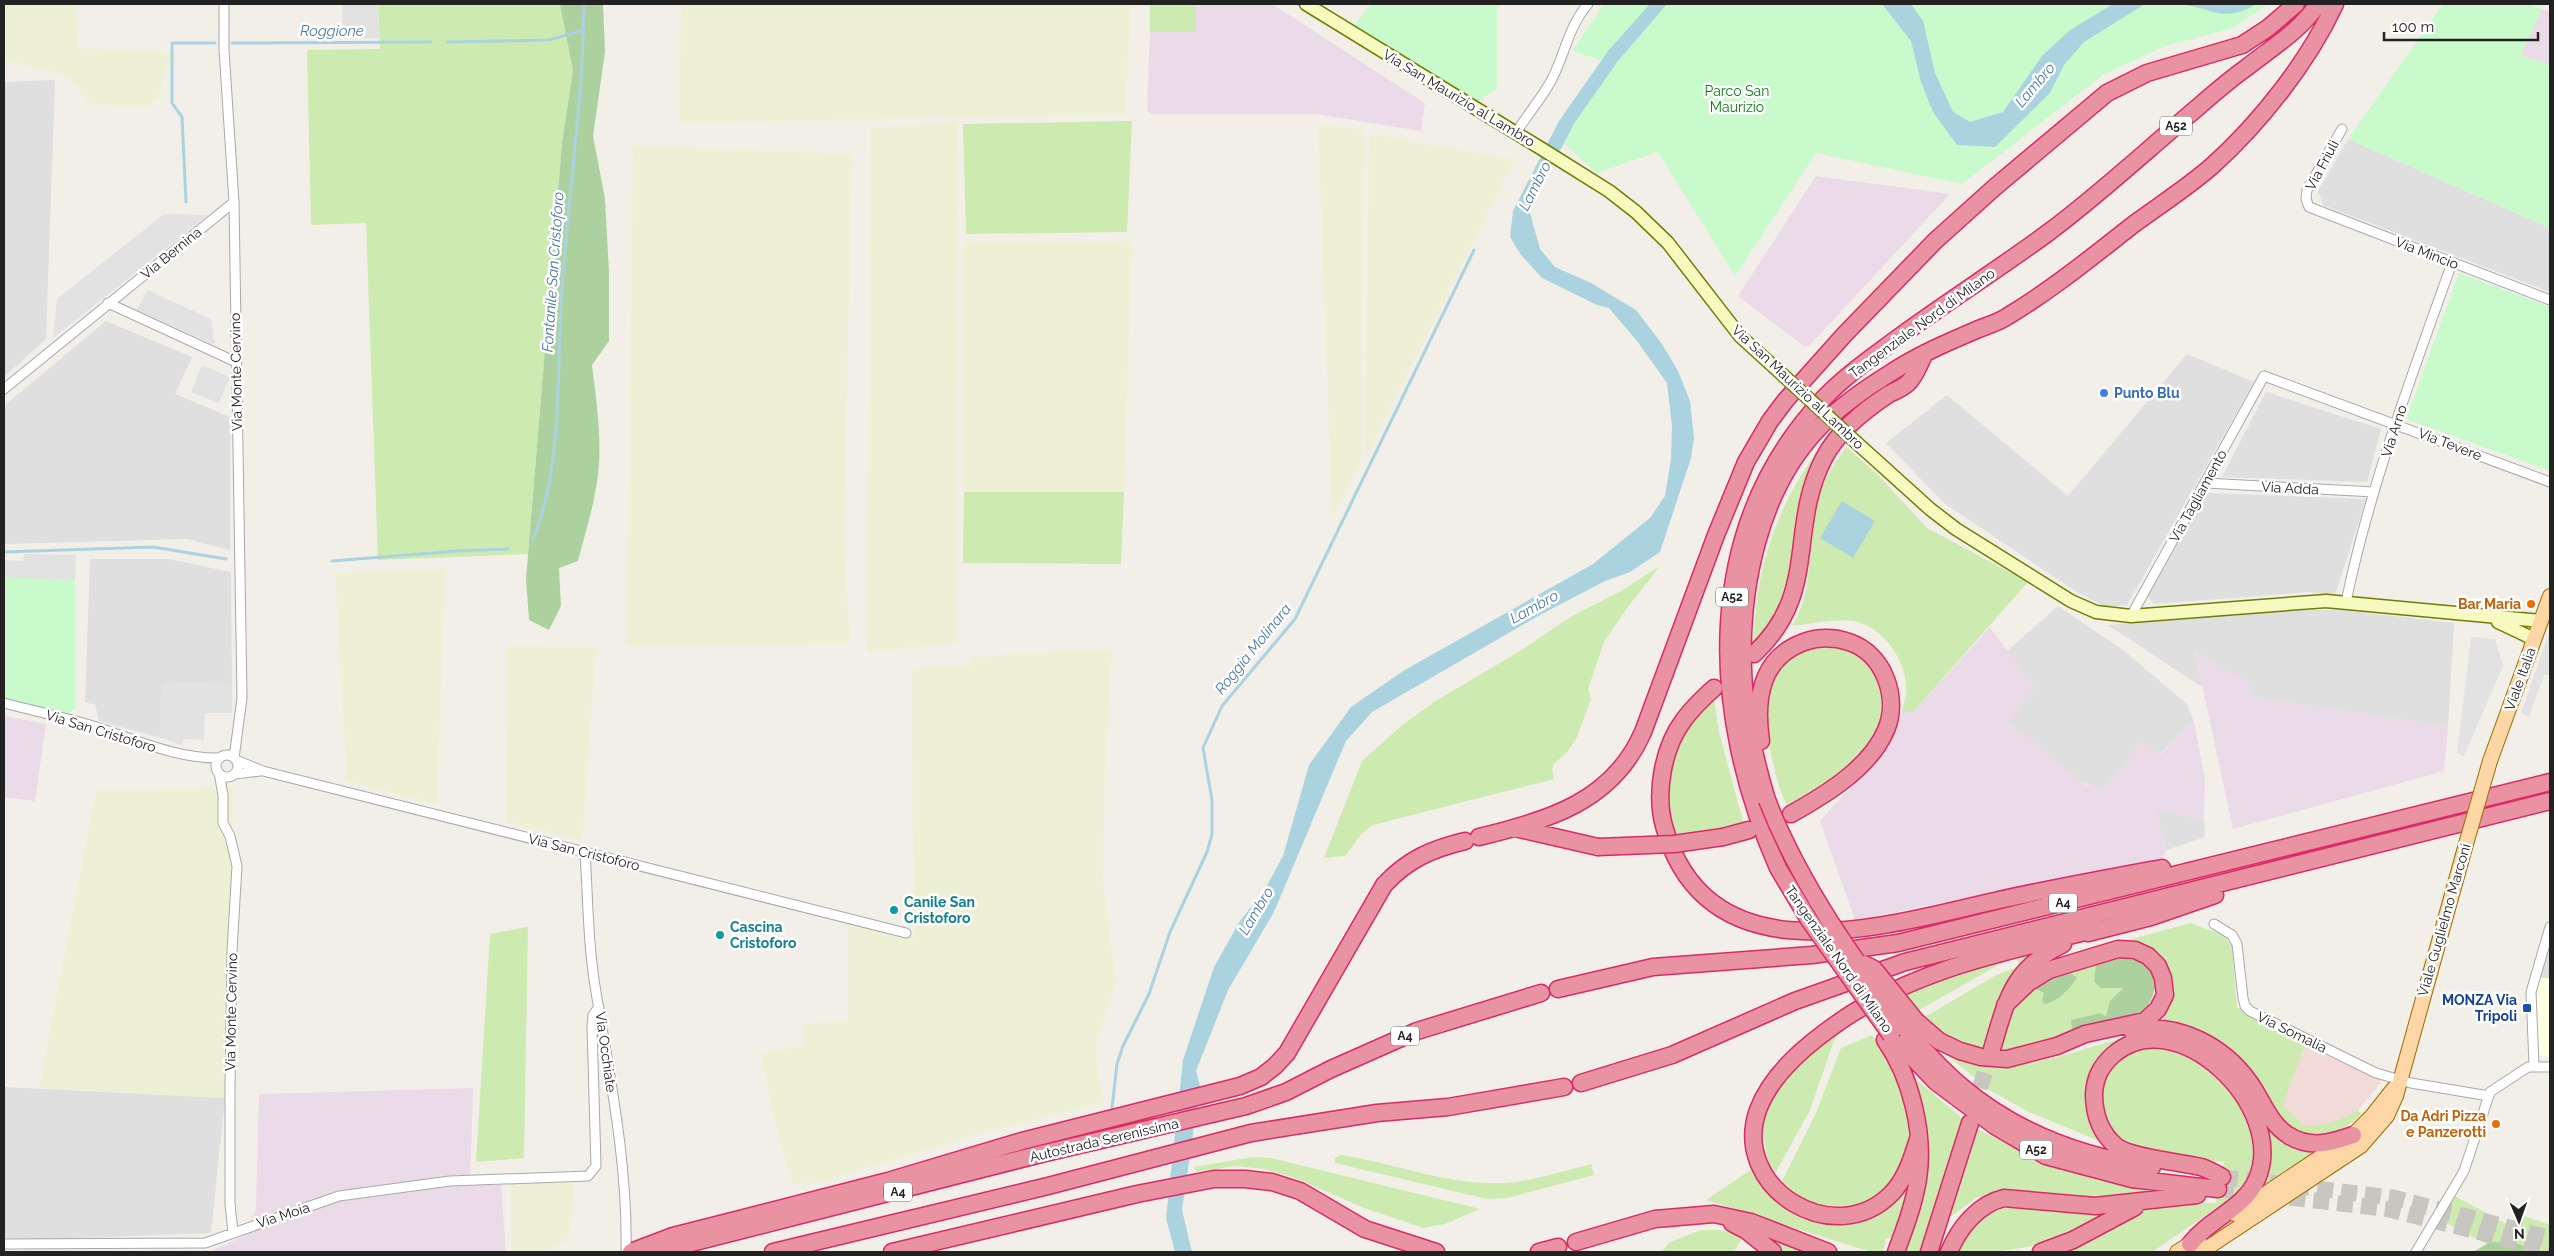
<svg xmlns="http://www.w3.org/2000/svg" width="2554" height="1256" font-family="Raleway,sans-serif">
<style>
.residential{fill:#e0dfdf}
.commercial{fill:#f2dad9}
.industrial{fill:#ebdbe8}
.education{fill:#ffffe5}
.farmland{fill:#eef0d5}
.grass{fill:#cdebb0}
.forest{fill:#add19e}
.park{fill:#c8facc}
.parking{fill:#e2e2e2}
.water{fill:#aad3df}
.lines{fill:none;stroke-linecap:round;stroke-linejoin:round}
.stream{stroke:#aad3df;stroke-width:3}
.motorway-tunnel{stroke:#c8c6c1;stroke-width:16;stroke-dasharray:16 8;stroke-linecap:butt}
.minor-casing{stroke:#a9a9a9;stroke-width:11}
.secondary-casing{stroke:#707d05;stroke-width:15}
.primary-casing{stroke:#a06b00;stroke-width:16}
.motorway-casing{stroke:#dc2a67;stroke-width:19}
.minor{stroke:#fff;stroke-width:9}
.secondary{stroke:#f7fabf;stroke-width:12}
.primary{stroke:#fcd6a4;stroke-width:14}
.motorway{stroke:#e892a2;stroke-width:16}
.secondary-bridge-casing{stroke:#707d05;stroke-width:15;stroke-linecap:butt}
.primary-bridge-casing{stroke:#a06b00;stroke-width:16;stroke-linecap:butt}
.motorway-bridge-casing{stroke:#dc2a67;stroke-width:19;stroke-linecap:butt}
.secondary-bridge{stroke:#f7fabf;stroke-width:12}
.primary-bridge{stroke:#fcd6a4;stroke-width:14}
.motorway-bridge{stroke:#e892a2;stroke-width:16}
.shop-dot{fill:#3f7fe0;stroke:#fff;stroke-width:2}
.food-dot{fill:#e8710a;stroke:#fff;stroke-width:2}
.culture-dot{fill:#0f9aa8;stroke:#fff;stroke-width:2}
.transit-dot{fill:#1a4fb4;stroke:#fff;stroke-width:2}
.labels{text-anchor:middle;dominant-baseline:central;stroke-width:5;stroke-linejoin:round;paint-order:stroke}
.shield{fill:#fff;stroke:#646464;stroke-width:1}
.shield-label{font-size:12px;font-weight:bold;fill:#222}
.park-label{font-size:14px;fill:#0c8416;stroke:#fff}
.street-label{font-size:14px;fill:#222;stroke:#fff}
.shop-label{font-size:14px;font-weight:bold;fill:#366cbe;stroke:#fff;text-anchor:start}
.food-label{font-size:14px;font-weight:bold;fill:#c56008;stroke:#fff;text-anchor:end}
.culture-label{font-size:14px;font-weight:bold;fill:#0d838f;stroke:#fff;text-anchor:start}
.transit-label{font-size:14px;font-weight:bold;fill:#164399;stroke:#fff;text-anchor:end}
.water-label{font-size:15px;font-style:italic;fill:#4a7aab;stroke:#fff}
</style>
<rect width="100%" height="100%" fill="#f2efe9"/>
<path class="residential" d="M55,80l-9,259 -42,38 1,-295z
M2348,139l202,89v64l-227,-87 -5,-14z
M106,321l86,36 -17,37 55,23v133l-43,-11 -183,5v-138z
M2187,354l67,28 -127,223 -22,2 -28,-15 -133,-89 -58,-60 61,-48 121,101z
M2266,392l115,37 -14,53 -145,-5z
M2207,493l159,6 -31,96 -26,-3 -155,12 -7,-8z
M90,559h79l62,13 1,112 -70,-1 -1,55 -62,-17 -4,-17 -10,-1z
M2058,606l65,44 64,54 7,18 -36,34 -15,-13 -42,47 -20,-8 -74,-60 26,-34 -26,-37z
M2281,610h60l113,13 -6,104 -197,-30 -56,-45 8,36 -95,-63z
M2154,809l50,11 1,17 -38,13z
M2550,947v31h-10z
M4,1087l221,11 -14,135 -207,8z"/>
<path class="commercial" d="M2305,1045l77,36 -24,29 -20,12 -15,4 -20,-1 -21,-20z"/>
<path class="industrial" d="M1196,4h76l153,99 -4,28 -105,-17h-165l-4,-4 3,-78h46z
M2542,9l8,3v53l-29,-10z
M1816,176l134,18 -140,151 -5,2 -67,-51z
M1990,627l44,61 -27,34 77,62 17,6 42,-47 16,13 35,-34 11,57 -1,41 -50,-11 13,41 -7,10 -305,60 -35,-99 68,-74 14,-35h11z
M2195,652l55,31 1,14 197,30 -4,44 -211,58z
M4,716l42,8 -11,77 -31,-4z
M473,1088l-3,97h31l5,67h-312l18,-1 33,-16 11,-27 3,-114z"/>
<path class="education" d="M2540,978h10v79l-12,-2 -1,-55z"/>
<path class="farmland" d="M5,4h70l4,44 96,5 1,12 -10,1 -5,27 -12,15 -62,-5 -17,-26 -64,-16z
M681,4h450l-6,110 -446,9z
M957,122l-1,521 -89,9 4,-524z
M1318,124l46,6 -3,332 -29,58z
M1369,134l146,25 -150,300z
M633,146l219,8 -8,384 6,105 -223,3z
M1132,241l-8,251h-160v-250z
M445,569l-8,236 -90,-24 -12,-208z
M508,646l88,2 -14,193 -76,-19z
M1112,650l-7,118 -2,113 13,101 -20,62 2,34 7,24 -123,31 -161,49 -28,3 -14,-46 -19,-86 44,-7v-23l44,-1 -1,-100 67,16 -3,-269 60,-3v-8l39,-4z
M233,788l-8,310 -186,-10 57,-298z
M571,1181l3,6 -4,47 -6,8 -22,10h-31v-68z"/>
<path class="grass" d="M378,4h200l-5,66 -11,73 -34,411 -150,6 -12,-337 -55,2 -4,-175 73,-1z
M1150,4h46v28h-46z
M1132,121l-5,111 -161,2 -3,-110z
M1832,432l4,4 -26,36 -6,15 -17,104 -20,38 -13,14c0,-79 28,-151 78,-211z
M1846,447l31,27 50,54 101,54 -115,130h-11c1,-6 3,-12 4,-18 3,-31 -22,-67 -52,-73 -19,-3 -43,3 -62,5 24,-39 13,-74 22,-115 6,-25 17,-43 32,-64z
M964,492h160l-3,72 -158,-1z
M1660,566l-32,41 -24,35 -16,47 3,10 -14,38 -9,14 -14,13 -2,6 2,9 -181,46 -11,8 -17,23 -21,2 38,-97 39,-35 33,-24 91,-54 47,-32 47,-24z
M1821,645c25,2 49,9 58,35 2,8 10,21 8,29 -7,47 -60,78 -97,101 -17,-24 -33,-111 -17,-136 10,-16 30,-25 48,-29z
M1714,699l5,33 25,93 -73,13c-11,-48 -2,-111 43,-139z
M2190,923l35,13 7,11 5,60 68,38 -22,60 20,20c22,1 36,-4 55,-15l3,5c-15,12 -31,24 -51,21 -36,-4 -42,-47 -65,-70 -25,-26 -50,-33 -82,-46l7,-34 -41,-42v-4z
M528,927l-4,231 -48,4 14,-228z
M2039,946l-55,108 -21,-6 -45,-30 12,-4 66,-39 23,-9 -2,-8 -15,5 -88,50 -14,-20z
M2096,962l-2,20c9,10 19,5 29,5l-15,21 -2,8 -6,-3 -29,7 6,15 -82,20 18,-48 25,-25 6,11 -2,7 8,3 15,-10 -2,-23z
M2152,1032c38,4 70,22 93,53 10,13 15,32 26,44 13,14 34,16 53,18l-69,45c4,-6 12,-15 13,-22 4,-16 -3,-37 -9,-52 -21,-51 -93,-110 -147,-68 -16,12 -23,29 -23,49 -1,14 7,30 13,43l-73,-30 -38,-21 -48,-39c21,7 41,13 64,13 49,-1 96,-26 145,-33z
M1836,1035l-26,75 -35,64 -6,-8 -7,-39 14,-37 42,-43z
M1872,1035c29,40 60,113 14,153 -16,14 -30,19 -52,18 -25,0 -36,-4 -53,-23l35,-70 25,-65z
M2154,1048l20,4 17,6 25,19 23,23 13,23 3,37 -10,28 -11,11 -13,6 -69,47h-90l74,-41 24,-9 56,1 8,-41c-25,-3 -86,-4 -105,-18 -22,-17 -22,-70 2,-86 9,-7 22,-8 33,-10z
M1917,1080l45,38 -40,134h-19l9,-22 2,-145z
M1977,1129l69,34 54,18 53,11 -52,6h-28l-54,-7 -43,7 -26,19 -6,-4z
M1340,1155c56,8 108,31 165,28 29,-2 58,-12 86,-19l3,11 -87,23 -20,1 -152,-36v-5z
M1252,1157l19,1 209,51 -35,15 -22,4 -59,-20 -71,-31 -29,-8 -28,-3 -40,6 -2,-5z
M1752,1169l10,18 18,19 23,13 33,4 74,-43 -16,56 -8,3 -3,13h-12l-165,-52z
M2455,1196l53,29 10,-11 32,11v27h-13l-21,-9 -29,1 -45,-23z
M2021,1205l82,7 2,2c-57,32 -82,38 -147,38 11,-30 32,-43 63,-47z
M1757,1229l58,23h-32z
M1701,1230c13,0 32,-2 40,10l-7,12h-73l9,-10z"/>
<path class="forest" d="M560,4h43l2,48 -12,84 12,63 4,73v69l-17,24c4,33 9,66 7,99 -2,32 -13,66 -21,97l-19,7 2,38 -12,24 -20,-10 -3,-41 36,-436 11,-73z
M2122,956l24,8 10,13c-2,49 -40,47 -79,58l-5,-6 -1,-9 29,-7 6,3 4,-15 13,-13h-22l-7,-6 2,-20z
M2063,970l14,7c-6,11 -20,26 -33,27l-2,-4 2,-7 -8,-4v-4z
M2490,1242l26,1 21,9h-64z"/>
<path class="park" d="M1371,4h126v84l-24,17 -120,-78z
M1604,4h665l-37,24 -66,18 -62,28 -142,110 -146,-31 -81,123 -77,-124 -61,21 -40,-35 50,-76 -35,-11z
M2443,4h85l14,5 -21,46 29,10v163l-202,-89z
M2459,273l91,34v164l-144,-52z
M4,577l71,3v129l-13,6 -58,-16z"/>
<path class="parking" d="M342,4h36l1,34 -36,1z
M164,214l44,1 -155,123 4,-39z
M147,290l64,29 4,26 -78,-35z
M202,365l28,12 -11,26 -28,-11z
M24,554l52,1 -1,25 -71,-3v-17l19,1z
M2550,630v45h-6l-15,42 -8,-4z
M2471,637l24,2 8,27 -39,90 -7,-3z
M162,683l70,1v29h-27l-1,27 -21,-1 -1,6 -21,-7z"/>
<path class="water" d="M1650,4h17l-49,57 -43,61 -46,87 11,40 15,18 36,16 45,27 26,34 16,27 12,30 4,37 -3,20 -31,94 -30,20 -25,9 -65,34 -168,97 -26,29 -72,171 -46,78 -32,81 4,15 -18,124 10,42h-17l-9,-34 17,-158 31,-93 26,-46 24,-30 19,-35 26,-91 42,-58 52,-36 190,-107 57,-46 15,-22 6,-37 1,-33 -5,-43 -30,-42 -28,-33 -12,-3 -55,-27 -21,-23 -11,-18 3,-26 46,-90 49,-70z
M1882,4h29l12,17 12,52 18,39 17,10 33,-10 39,-56 28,-26 43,-26h32l-61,38 -20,23 -14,28 -55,54 -38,-2 -24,-33 -12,-30 -10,-41z
M2180,4h76c-33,20 -43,4 -76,0z
M1842,501l33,20 -22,37 -33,-20z"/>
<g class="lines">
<path class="stream" d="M448,42l101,-2 35,-10
M232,43l199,-1
M186,202l-4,-85 -10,-14v-60h43
M533,539c29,-68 24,-162 28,-236 6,-100 22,-199 23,-299
M4,552l149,-5 73,12
M332,561l125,-10 51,-2
M1112,1108l5,-44 6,-18 26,-52 21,-62 37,-80 5,-18v-34l-9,-52 19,-42 73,-87 179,-369"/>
<path class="motorway-tunnel" d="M1973,1111l19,-62
M2222,1177l173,21 155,40
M2218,1189l169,20 124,31 39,12"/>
<g class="minor-casing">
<path id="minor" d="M224,4v46l10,152 8,496 -8,60
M2342,129l-35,61 -1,9 3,8 241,93
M1516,133c11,-18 25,-34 35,-52 14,-26 17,-54 37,-77
M108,303l128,59
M4,389l230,-187
M2206,483l168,9
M2346,602c24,-116 66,-227 106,-339
M2131,616l133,-240 286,106
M4,703c30,8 60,14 89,23 42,13 83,33 127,32
M216 766a11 11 0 1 1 22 0a11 11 0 1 1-22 0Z
M236,760l27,11 643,162
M219,773l4,22v28l7,13 7,30 -5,85 -2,136v117l3,28
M235,774l25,-3
M585,852c3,46 3,95 11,140 14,86 32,173 30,260
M2214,924l18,11 5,9 6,54 2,8 5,5 126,62 35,10 78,13
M2534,1065l-3,-73 19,-65
M4,1244l201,-1 134,-47 111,-15 138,-5 8,-10 -4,-140 1,-11 6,-8
M2416,1252l48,-81 26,-79 38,-25h22"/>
</g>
<g class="secondary-casing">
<path id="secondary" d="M1306,4l236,145 67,42 27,21 32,31 72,93 33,30
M1858,444l72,65 26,20 115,72 25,11 35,4 195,-15 215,20
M2498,622l36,17"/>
</g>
<g class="primary-casing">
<path id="primary" d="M2490,761l60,-165
M2235,1214l118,-79 18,-18 23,-29
M2177,1252l22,-14
M2201,1252l160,-106 26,-30 9,-20 70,-252"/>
</g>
<g class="motorway-casing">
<path id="motorway" d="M1754,654c66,-61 33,-125 70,-196 14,-27 39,-47 65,-64 6,-3 14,-6 19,-11 8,-7 12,-21 17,-30
M1714,688c-11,10 -22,20 -31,33 -20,27 -28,72 -19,105 43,156 221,100 335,74 54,-12 109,-22 163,-32
M1761,741c-6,-41 -1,-83 43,-99 14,-5 30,-5 45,0 34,11 51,55 37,88 -16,38 -61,65 -95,84
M1767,800c-13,-43 -23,-87 -24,-132 -3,-80 16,-176 73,-237 20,-22 50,-43 76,-59 26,-17 54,-29 82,-41 11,-5 24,-8 34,-15 45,-27 85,-60 126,-92 26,-19 54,-37 78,-58 48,-43 96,-104 123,-162
M1515,828l83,19
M1479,837c68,-17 133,-34 164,-105l73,-197 30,-73 24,-41 15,-20 59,-66 91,-94 60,-54 112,-94 40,-20 95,-28 26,-17 28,-24
M1723,837l26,-7
M1778,868c-69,-156 -77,-339 46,-470 21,-22 47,-40 71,-58 50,-37 104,-71 154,-108 51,-38 99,-83 148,-124 16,-14 32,-28 49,-40 25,-20 54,-37 72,-64
M2088,933l63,-16 64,-22
M1558,989l95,-22 159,-12 86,-12 652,-161
M1916,1021l23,20 21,10 21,6 26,2 50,-13 28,-12 60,-13 13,-12 7,-14 -2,-17 -5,-12 -10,-10 -13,-6 -17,-1 -69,21 -21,13 -23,22
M1907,1031c17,19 34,38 54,55 54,46 122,71 191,81
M2132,1031c45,-11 93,16 118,52 12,17 20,41 38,52 21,14 43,8 65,0
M1891,1035l45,47 59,44 51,30 86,23 86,10
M1885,1040c26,37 40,94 33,139 -4,25 -13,49 -22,73
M1992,1049c15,-50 20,-80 71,-105
M1581,1083l91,-28 123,-54 110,-39 645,-161
M1918,1139c-6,19 -12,39 -26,54 -57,59 -162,-5 -134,-83 14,-38 52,-68 84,-90 76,-52 168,-69 255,-91
M1732,1223l15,8 26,21
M1576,1242l79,-23 59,-5 37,8 77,30
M2190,1244c20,-26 54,-35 67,-65 31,-72 -81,-180 -144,-124 -12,11 -18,22 -19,39 0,21 6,39 23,53 15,11 64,15 84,20 7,2 14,6 21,10
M631,1252l42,-16 215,-55 134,-40 218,-55 21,-9 14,-11 12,-13 97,-168c24,-26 48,-36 81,-44
M656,1252l385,-98 205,-48 40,-14 45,-23 86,-38 124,-38
M773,1252l275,-66 203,-53 126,-20 71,-6 116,-20
M892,1252l245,-58 77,-15h31l27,3 28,9 65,38 71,23
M1539,1252l19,-5
M1929,1252l41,-129
M1949,1252c10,-24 29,-48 55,-54l91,8 102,-11
M2041,1252l32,-12 62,-33"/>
</g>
<use href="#minor" class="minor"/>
<use href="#secondary" class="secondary"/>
<use href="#primary" class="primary"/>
<use href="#motorway" class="motorway"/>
<g class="secondary-bridge-casing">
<path id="secondary-bridge" d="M1773,366l85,78"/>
</g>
<g class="primary-bridge-casing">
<path id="primary-bridge" d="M2466,844l24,-83"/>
</g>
<g class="motorway-bridge-casing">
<path id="motorway-bridge" d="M1767,800c33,85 86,158 140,231
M1598,847l76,-3 49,-7
M1778,868l31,52 82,115
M1864,964l10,5 42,52"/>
</g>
<use href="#secondary-bridge" class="secondary-bridge"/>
<use href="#primary-bridge" class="primary-bridge"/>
<use href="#motorway-bridge" class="motorway-bridge"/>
</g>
<circle class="shop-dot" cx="2104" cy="393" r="5"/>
<g class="food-dot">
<circle cx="2531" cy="604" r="5"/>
<circle cx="2496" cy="1124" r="5"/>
</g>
<g class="culture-dot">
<circle cx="894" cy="910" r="5"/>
<circle cx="720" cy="935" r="5"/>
</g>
<rect class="transit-dot" x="2522" y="1003" width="10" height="10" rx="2.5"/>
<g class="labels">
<g class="shield">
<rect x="2160" y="116.5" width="32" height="19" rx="4"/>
<rect x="1716" y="587.5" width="32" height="19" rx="4"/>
<rect x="2049" y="893.5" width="28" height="19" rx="4"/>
<rect x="1391" y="1026.5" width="28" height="19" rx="4"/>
<rect x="2020" y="1140.5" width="32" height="19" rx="4"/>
<rect x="884" y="1182.5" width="28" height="19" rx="4"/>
</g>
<g class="shield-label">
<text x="2176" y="126">A52</text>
<text x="1732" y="597">A52</text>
<text x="2063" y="903">A4</text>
<text x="1405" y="1036">A4</text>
<text x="2036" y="1150">A52</text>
<text x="898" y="1192">A4</text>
</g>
<g class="park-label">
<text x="1737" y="91">Parco San<tspan x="1737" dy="16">Maurizio</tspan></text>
</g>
<g class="street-label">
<text transform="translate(1459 98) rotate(31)">Via San Maurizio al Lambro</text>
<text transform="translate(2322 165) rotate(-62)">Via Friuli</text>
<text transform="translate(171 253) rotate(-39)">Via Bernina</text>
<text transform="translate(2427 253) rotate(21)">Via Mincio</text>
<text transform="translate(1922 323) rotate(-36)">Tangenziale Nord di Milano</text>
<text transform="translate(236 372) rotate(-91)">Via Monte Cervino</text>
<text transform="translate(1798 387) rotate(43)">Via San Maurizio al Lambro</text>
<text transform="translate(2394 431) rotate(-72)">Via Arno</text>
<text transform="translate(2450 444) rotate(21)">Via Tevere</text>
<text transform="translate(2290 488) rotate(3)">Via Adda</text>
<text transform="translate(2198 496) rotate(-61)">Via Tagliamento</text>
<text transform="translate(2520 679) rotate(-70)">Viale Italia</text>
<text transform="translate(101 731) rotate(17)">Via San Cristoforo</text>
<text transform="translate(584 852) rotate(14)">Via San Cristoforo</text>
<text transform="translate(2444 920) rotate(-74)">Viale Guglielmo Marconi</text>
<text transform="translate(1839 959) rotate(55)">Tangenziale Nord di Milano</text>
<text transform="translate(231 1012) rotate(-89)">Via Monte Cervino</text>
<text transform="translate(2292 1032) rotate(26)">Via Somalia</text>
<text transform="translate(606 1052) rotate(82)">Via Occhiate</text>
<text transform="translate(1104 1140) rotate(-13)">Autostrada Serenissima</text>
<text transform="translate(283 1215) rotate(-18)">Via Moia</text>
</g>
<g class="shop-label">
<text x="2114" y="393">Punto Blu</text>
</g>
<g class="food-label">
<text x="2521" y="604">Bar Maria</text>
<text x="2486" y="1116">Da Adri Pizza<tspan x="2486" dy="16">e Panzerotti</tspan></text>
</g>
<g class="culture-label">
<text x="904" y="902">Canile San<tspan x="904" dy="16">Cristoforo</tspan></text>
<text x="730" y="927">Cascina<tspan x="730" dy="16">Cristoforo</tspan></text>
</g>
<g class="transit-label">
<text x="2517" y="1000">MONZA Via<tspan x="2517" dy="16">Tripoli</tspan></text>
</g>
<g class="water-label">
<text x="332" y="31">Roggione</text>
<text transform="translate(2035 85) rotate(-50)">Lambro</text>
<text transform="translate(1535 186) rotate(-63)">Lambro</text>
<text transform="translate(553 272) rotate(-86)">Fontanile San Cristoforo</text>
<text transform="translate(1534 607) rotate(-29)">Lambro</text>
<text transform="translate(1253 649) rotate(-51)">Roggia Molinara</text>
<text transform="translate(1256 911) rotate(-59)">Lambro</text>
</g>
</g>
<rect width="2554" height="1256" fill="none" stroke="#222222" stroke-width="10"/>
<g transform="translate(2519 1221) rotate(178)" stroke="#ffffff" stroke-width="4" paint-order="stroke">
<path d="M0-4L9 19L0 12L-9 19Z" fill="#222222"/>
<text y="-8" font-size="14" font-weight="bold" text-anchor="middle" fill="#222222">N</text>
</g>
<path d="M2384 32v8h154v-8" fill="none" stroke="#222222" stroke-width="2.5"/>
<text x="2392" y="32" font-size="15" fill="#222222" stroke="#ffffff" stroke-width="4" paint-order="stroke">100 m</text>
</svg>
